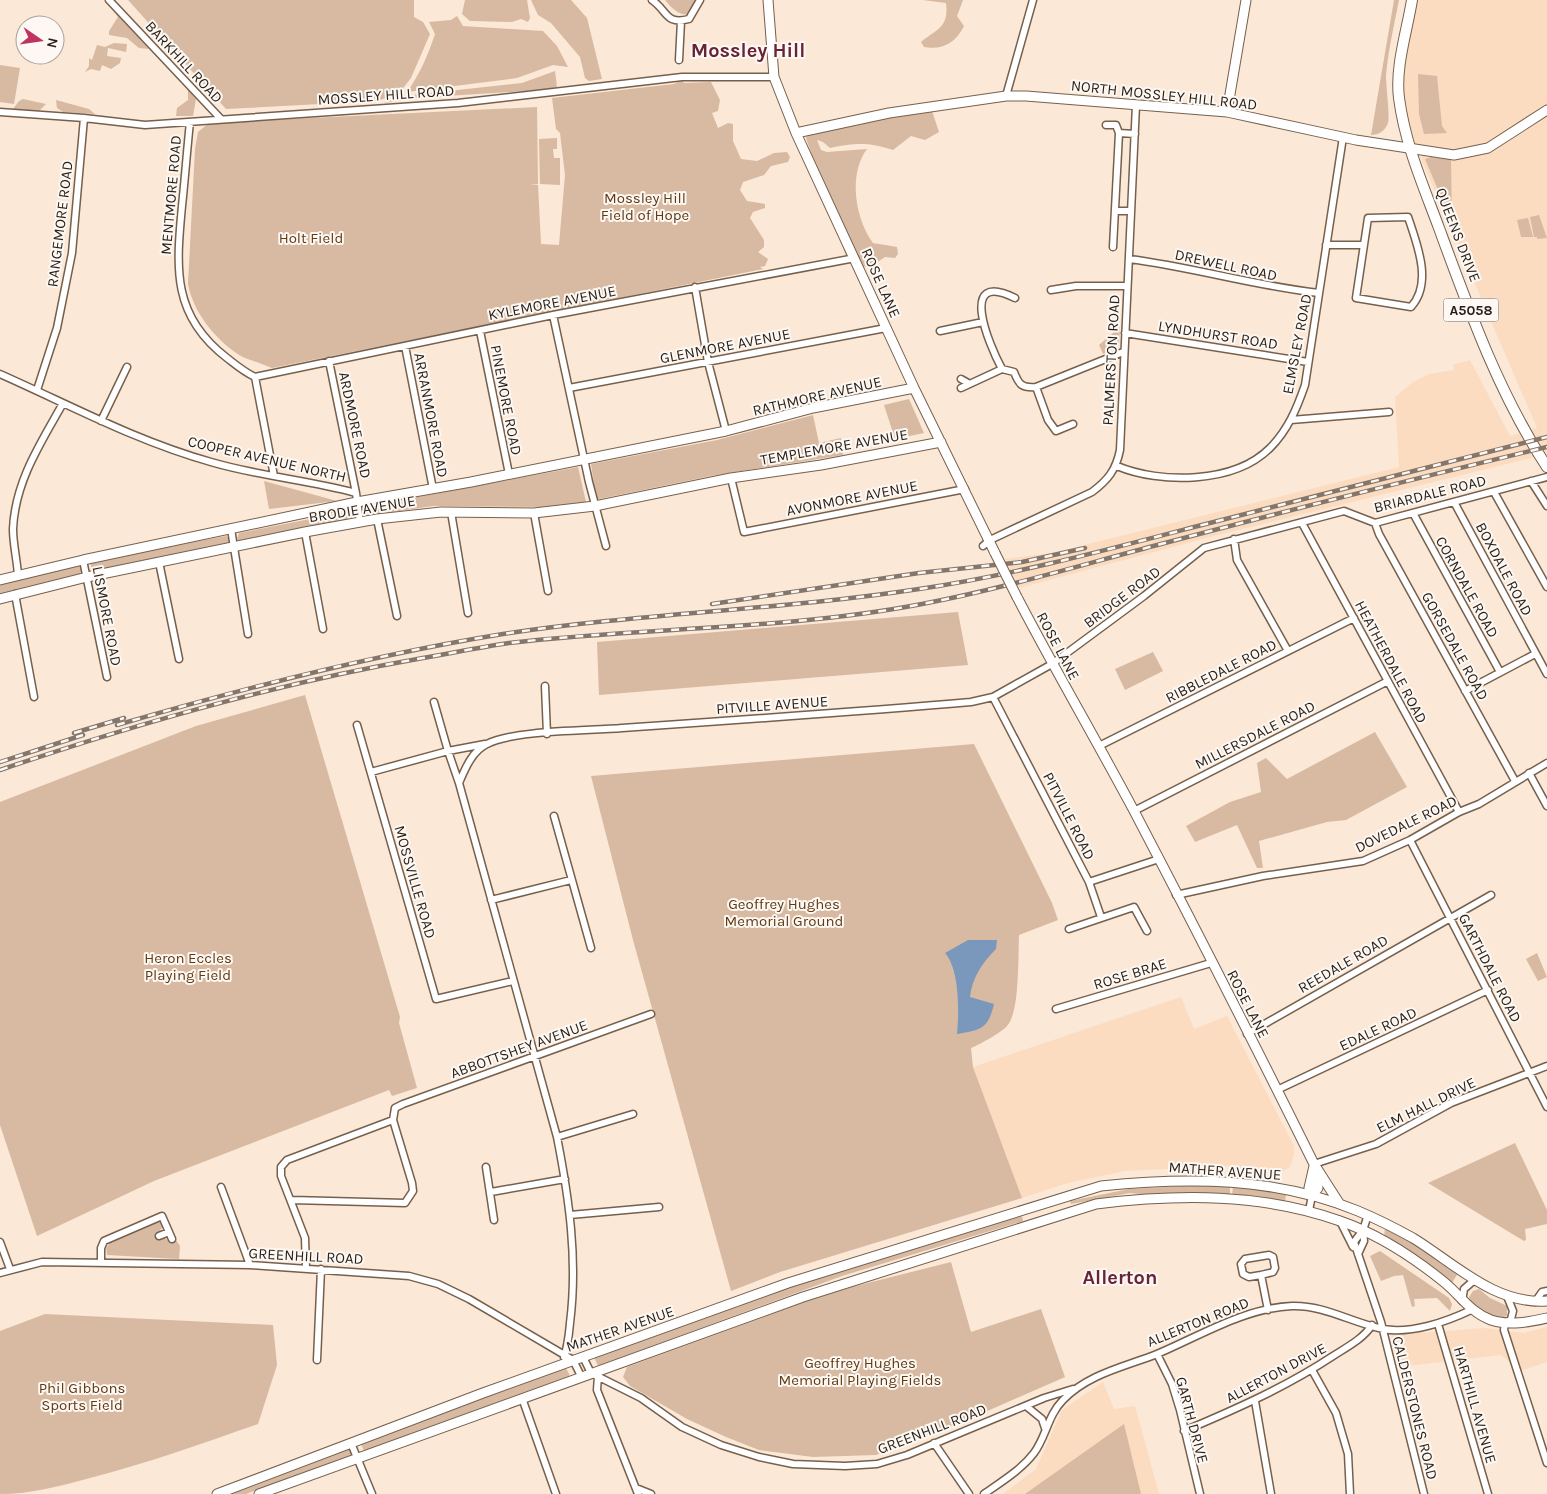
<svg xmlns="http://www.w3.org/2000/svg" width="1547" height="1494" font-family="Karla,sans-serif">
<style>
.built{fill:#fbdcc1}
.green{fill:#d7baa1}
.water{fill:#7a97bc}
.lines{fill:none;stroke-linecap:round;stroke-linejoin:round}
.street-casing{stroke:#76604d;stroke-width:9}
.secondary-casing{stroke:#76604d;stroke-width:11}
.primary-casing{stroke:#76604d;stroke-width:12}
.street{stroke:#fff;stroke-width:6}
.secondary{stroke:#fff;stroke-width:9}
.primary{stroke:#fff;stroke-width:10}
.rail-casing{stroke:#84766a;stroke-width:4.5}
.rail{stroke:#fdf8f3;stroke-width:2.5;stroke-dasharray:8;stroke-linecap:butt}
.secondary-bridge-casing{stroke:#76604d;stroke-width:11;stroke-linecap:butt}
.secondary-bridge{stroke:#fff;stroke-width:9}
.labels{text-anchor:middle;dominant-baseline:central;stroke-width:4;stroke-linejoin:round;paint-order:stroke}
.shield{fill:#fdf8f3;stroke:#686059;stroke-width:1}
.shield-label{font-size:14px;font-weight:bold;fill:#281f17}
.street-label{font-size:15px;fill:#281f17;stroke:#fdf8f3}
.park-label{font-size:15px;fill:#603a12;stroke:#fdf8f3}
.district-label{font-size:20px;font-weight:bold;fill:#672337;stroke:#fdf8f3}
</style>
<rect width="100%" height="100%" fill="#fbe8d6"/>
<path class="built" d="M1412,0h135v454l-333,82 -195,52 -14,-29 47,-6 347,-86 -4,-70 18,-15 16,-8 25,-4 -1,-5 17,-5 40,76 27,-8 -115,-267 -2,-11 -11,-3 -10,-51z
M1181,997l13,32 33,-13 67,130v9l-4,12 -10,6 -51,-7 -104,5 -57,12 -46,15 -49,-131z
M1547,1327v35l-27,9 -19,-16 -103,12 -6,-32 93,-7 39,5z
M1103,1382l11,27 21,-3 24,88h-156l33,-25 26,-59z"/>
<path class="green" d="M128,0h286v17l9,5 7,12 -19,44 -11,14 -22,9 -152,8z
M465,0h62l3,18 -2,4 -7,-3 -9,3 -42,-1 -8,-7z
M531,0h40l16,18 15,61 -13,2 -4,-3 -5,-21 -29,-34 -13,-8z
M665,0h31c-4,25 -21,13 -31,0z
M923,0h40l-6,16 7,10c-9,18 -22,24 -40,21l-3,-5c16,-13 28,-14 25,-39z
M1394,0h5c-5,26 -11,51 -13,76 0,11 4,41 2,47 -3,8 -9,12 -17,12z
M112,9l37,40 -10,-1 -12,-10 -18,-3v-4l9,-14z
M457,16l6,10 80,5 14,15 11,21 -15,-2 -36,13 -110,14c13,-18 21,-37 28,-58l-6,-12 22,-2z
M114,43l13,1 -1,8 -18,-4 -1,8 14,2 -1,5 -9,6 -9,-4 -2,6 -9,-2 -6,3 4,-6v-8l3,2 5,-15 8,2z
M0,65l20,3 -6,36 -14,-2z
M555,71l2,16 -14,3 -129,8 -30,5 19,-7 119,-13z
M1418,74l19,2 5,50 5,7 -23,1 -5,-20z
M682,80l2,3 27,-1 9,18 -2,11 -6,2 6,15 10,-5 5,1v17l8,18 16,2 17,-8 13,-1 3,5 -2,5 -17,4 -7,9 -21,7 -3,8 7,11 18,3v4l-12,4 -3,6 14,22v7l-6,5 10,7 -3,7 -5,1 3,2 -491,99c-11,-5 -24,-8 -33,-13 -24,-16 -46,-43 -51,-71l7,-135 3,-17 11,-9 328,-16 1,77h-8l8,1 3,59 18,1 6,-70 -5,-42 -4,-4 -4,-31 122,-14z
M188,90l8,9 -3,17h-17l1,-8 11,-8z
M23,99l23,5 -7,7 -26,-2 6,-8z
M56,100l33,9 6,5 -32,-2 -6,-4z
M932,111l7,21 -14,8 -14,-4 -18,14c-25,-8 -37,-7 -63,-2l-7,-6 -6,-2 4,10 6,2 40,-3c-19,25 -12,70 6,94l24,4 1,7 -3,4 -10,-1 -9,6 -2,6 -26,-7 -42,-124 1,-2 -4,-2 113,-22z
M557,138v11h-4l1,9h6v27l-20,-1 -1,-45z
M1431,157l20,2 1,64 -27,-64z
M1539,215l8,23 -10,1v-2h-3l-4,-20z
M1528,218l5,19h-12l-4,-17z
M1120,327l-1,18 -16,9 -4,-9z
M909,399l15,34 -29,6 -11,-34z
M813,415l6,28 22,-5 2,17 -132,21 -112,23 -3,-1 -5,-34 126,-24z
M578,467l8,35 -45,5 -108,-1 -61,9 -4,-1 -2,-5 3,-3z
M264,481l73,20 -68,8z
M351,511l2,3 -2,6 -110,22 -4,-3 2,-6z
M226,536l4,3 -2,5 -128,26 -5,1 -4,-4v-6z
M78,565l4,3 -2,6 -80,20v-9z
M958,612l10,53 -369,30 -2,-53z
M1153,652l10,19 -38,19 -10,-21z
M305,695l95,322 -1,6 18,65 -25,8 -3,-6 -235,91 -117,55 -37,-111v-323l196,-76z
M1375,732l32,55 -61,33 -19,2 -68,19 4,27h-6l-20,-43 -42,17 -9,-16 44,-24 31,-10 -4,-29 9,-5 21,21z
M974,744l78,159 6,17 -39,15c-1,20 1,77 -12,91 -5,6 -28,19 -36,22l2,19 49,131 -242,74 -49,19 -98,-351 -42,-164z
M1537,953l10,24 -9,4 -12,-22z
M1515,1143l32,67v14l-22,5 1,11 -2,1 -96,-58z
M1204,1185l26,1v10l-82,-1 -18,-2 -59,11 -1,-3 59,-12z
M1233,1186l53,8 -1,8 -53,-6z
M1022,1216l1,5 -181,55 -244,90 -4,-9c141,-52 282,-104 428,-141z
M155,1221l5,1 3,5 -7,8 2,4 7,-1 5,4 6,-2 4,6 -1,13 -72,-4 -1,-7 6,-8z
M1385,1228l35,19 38,26 -6,10 -68,-46z
M1380,1251l69,47 3,6 -2,7 -13,-13 -23,1 1,7 -3,1 -9,-32 -9,1 -13,5 -11,-25z
M951,1262l20,70 70,-23 24,68 -98,43 -91,35 -63,2 -54,-7 -33,-13 -39,-18 -57,-33 -7,-9 4,-10 205,-75z
M1479,1289l11,9 17,8v10c-12,5 -36,-7 -38,-19l4,-6z
M45,1314l228,11 4,40 -19,59c-55,19 -110,39 -168,54 -30,8 -59,16 -90,16v-163z
M566,1368l4,8 -204,75 -3,-2 -2,-6z
M1124,1424l17,70h-116z
M349,1447l3,8 -7,3 -99,36h-27z"/>
<path class="water" d="M968,940h29l-1,9c-14,14 -24,29 -26,48l24,7c-6,25 -13,26 -37,30 2,-22 3,-64 -12,-81z"/>
<g class="lines">
<g class="street-casing">
<path id="street" d="M109,0l112,119
M652,0c16,11 13,25 37,19l11,-19
M679,60l2,-39
M1006,96l27,-96
M0,112l84,6 61,7 313,-22 224,-26h92
M190,122c-3,28 -5,56 -8,84 -6,63 -10,110 45,152 9,7 17,14 28,19l19,99
M1106,125h10l3,8 -6,114
M1119,133l16,1
M1115,211h16
M1408,217c9,27 25,66 3,90l-55,-9 12,-80z
M1326,245h38
M1129,259c64,8 126,27 190,34
M695,287l13,75 18,69
M1051,290l25,-4h51
M1015,298c-58,-29 -26,47 -13,71l12,3c5,13 8,16 22,15l87,-35
M553,315l36,167 17,64
M480,331l29,143
M940,331l43,-9
M1125,333l183,29
M405,346l28,143
M329,361l27,132
M0,374c70,31 136,67 211,88 47,14 97,18 145,31l4,29
M255,377l298,-62 302,-57
M961,379l7,4
M1036,387l12,33 8,11 17,-7
M569,388l317,-60
M961,388l41,-19
M37,390l20,-62 15,-75 12,-135
M1291,420l98,-8
M101,421l26,-54
M1117,466c43,18 117,18 153,-18 18,-18 27,-40 35,-63l38,-248
M731,478l13,54 221,-43
M1531,481l16,25
M1494,492l53,95
M1454,502l93,172
M451,512l17,101
M534,513l14,78
M1413,513l87,159
M377,519l20,97
M1302,523l157,289
M1375,523l4,11 136,247
M231,529l17,105
M305,532l18,97
M1234,539l3,21 51,91
M983,546l7,-6 102,-48c16,-12 24,-22 28,-42l16,-345
M83,560l24,117
M159,562l20,97
M18,575c-1,-15 -5,-31 -5,-46 2,-47 27,-85 49,-124
M15,594l19,103
M545,686l2,48
M1465,691l70,-37
M993,697l96,185 70,-23
M357,725l79,274 77,-18
M1099,746l255,-128
M371,772l77,-21 -14,-49
M1529,773l18,33
M459,783l-11,-32 37,-7
M1134,811l254,-130
M554,816l37,132
M1410,840l137,267
M1089,882l12,35
M1176,895l87,-19 100,-15 47,-21 49,-28 20,-8 68,-41
M491,900l80,-20
M1069,929l65,-22 13,24
M1056,1009l155,-46
M1247,1034l244,-139
M1277,1090l211,-100
M557,1137l76,-23
M1314,1164l62,-20 75,-41 96,-37
M486,1167l8,53
M221,1187l29,78
M491,1192l74,-13
M292,1200l113,3 8,-12 -1,-8 -19,-63
M1309,1211l3,-16
M570,1215l89,-8
M1340,1221l13,26
M1363,1230l-9,12 27,80 43,172
M159,1236l10,-4
M0,1242l10,27
M1358,1254l6,-13 -1,-11 5,-15
M101,1263v-15l3,-7 58,-25 10,23
M306,1268l-1,-30 -24,-62v-9l6,-7 106,-40 2,-12 8,-4 248,-90
M0,1273l42,-11 208,3 159,11 29,8 31,15 104,61 8,16
M1261,1275l12,-3 2,-4 -2,-11 -4,-2 -24,4 -4,5 2,10 6,3 12,-2 7,35
M1507,1296l6,15 -2,8 -6,4 -1,7 43,133
M1462,1301l2,-12 8,-7 6,-1
M1535,1302l7,-10 5,-1
M1438,1324l50,170
M1157,1354l15,30 8,26 20,84
M564,1357c4,-11 5,-23 6,-34 8,-63 -1,-125 -13,-186l-98,-354c6,-14 13,-32 28,-39 26,-14 102,-13 135,-16 116,-8 232,-16 349,-26l22,-5 59,-33 92,-68 60,-48 140,-37 31,12 172,-46
M583,1357l8,16 50,25 41,29 39,18 38,12 34,7 52,2 32,-2 30,-9 137,-57 29,-9
M317,1360l4,-91
M1312,1370l24,43 12,41 2,40
M598,1376l-1,14 41,104
M522,1398l34,96
M1255,1401l16,93
M1026,1406l16,13 3,9
M1184,1431c52,-22 102,-44 149,-75 14,-9 30,-17 39,-31
M351,1443l21,51
M934,1443l35,51
M636,1488l15,6
M984,1494c17,-12 37,-24 50,-41 12,-16 14,-38 29,-53 25,-26 61,-33 94,-46 43,-18 87,-46 135,-48 33,-1 60,17 91,23 28,5 63,-7 88,-19"/>
</g>
<g class="secondary-casing">
<path id="secondary" d="M768,0l6,77 22,56 118,255 81,165
M1227,112l19,-112
M796,133l93,-20 117,-17h20l201,16 129,28 98,15 34,-7 59,-38
M0,580l83,-20 274,-58 114,-20 255,-51 87,-23 101,-20
M1017,597c37,71 78,141 116,212 62,118 122,236 181,355l25,39
M0,599l87,-22 218,-45 72,-13 64,-7 93,1 61,-7 136,-28 90,-13 120,-23
M1312,1195l6,-7 -2,-19
M1312,1195l-3,-7 5,-22
M217,1494l266,-101 305,-110 313,-97c87,-9 175,-9 257,25 19,8 37,17 55,27 41,25 82,67 134,63
M259,1494l544,-197 293,-93c82,-10 166,-11 244,17 38,13 73,36 104,61 17,14 26,30 47,38 18,6 38,2 56,-2"/>
</g>
<g class="primary-casing">
<path id="primary" d="M1412,0c-5,31 -17,67 -13,98 6,46 24,87 40,130 30,82 60,166 108,239"/>
</g>
<use href="#street" class="street"/>
<use href="#secondary" class="secondary"/>
<use href="#primary" class="primary"/>
<g class="rail-casing">
<path id="rail" d="M712,604l207,-31 103,-11 63,-14
M117,725c127,-37 255,-70 386,-91 138,-21 278,-24 416,-45 95,-14 187,-39 279,-63 116,-29 233,-60 349,-89
M74,733l50,-15
M0,762l83,-27
M0,770c138,-47 279,-87 423,-112 29,-5 58,-11 86,-15 137,-16 277,-13 413,-39 80,-15 159,-39 239,-60 128,-34 257,-66 386,-97"/>
</g>
<use href="#rail" class="rail"/>
<g class="secondary-bridge-casing">
<path id="secondary-bridge" d="M995,553l22,44"/>
</g>
<use href="#secondary-bridge" class="secondary-bridge"/>
</g>
<g class="labels">
<rect class="shield" x="1443.5" y="298.5" width="55" height="23" rx="4"/>
<g class="shield-label">
<text x="1471" y="310">A5058</text>
</g>
<g class="street-label">
<text transform="translate(184 62) rotate(47)">BARKHILL ROAD</text>
<text transform="translate(386 95) rotate(-4)">MOSSLEY HILL ROAD</text>
<text transform="translate(1164 95) rotate(6)">NORTH MOSSLEY HILL ROAD</text>
<text transform="translate(171 195) rotate(-85)">MENTMORE ROAD</text>
<text transform="translate(60 224) rotate(-83)">RANGEMORE ROAD</text>
<text transform="translate(1458 235) rotate(69)">QUEENS DRIVE</text>
<text transform="translate(1226 265) rotate(12)">DREWELL ROAD</text>
<text transform="translate(881 283) rotate(66)">ROSE LANE</text>
<text transform="translate(552 303) rotate(-11)">KYLEMORE AVENUE</text>
<text transform="translate(1218 335) rotate(9)">LYNDHURST ROAD</text>
<text transform="translate(1297 344) rotate(-79)">ELMSLEY ROAD</text>
<text transform="translate(725 346) rotate(-11)">GLENMORE AVENUE</text>
<text transform="translate(1111 360) rotate(-87)">PALMERSTON ROAD</text>
<text transform="translate(817 396) rotate(-13)">RATHMORE AVENUE</text>
<text transform="translate(506 400) rotate(79)">PINEMORE ROAD</text>
<text transform="translate(431 415) rotate(79)">ARRANMORE ROAD</text>
<text transform="translate(355 425) rotate(78)">ARDMORE ROAD</text>
<text transform="translate(834 447) rotate(-10)">TEMPLEMORE AVENUE</text>
<text transform="translate(267 459) rotate(13)">COOPER AVENUE NORTH</text>
<text transform="translate(1430 494) rotate(-14)">BRIARDALE ROAD</text>
<text transform="translate(852 498) rotate(-11)">AVONMORE AVENUE</text>
<text transform="translate(362 509) rotate(-9)">BRODIE AVENUE</text>
<text transform="translate(1504 569) rotate(62)">BOXDALE ROAD</text>
<text transform="translate(1467 587) rotate(61)">CORNDALE ROAD</text>
<text transform="translate(1122 597) rotate(-37)">BRIDGE ROAD</text>
<text transform="translate(107 616) rotate(79)">LISMORE ROAD</text>
<text transform="translate(1058 646) rotate(62)">ROSE LANE</text>
<text transform="translate(1455 646) rotate(61)">GORSEDALE ROAD</text>
<text transform="translate(1391 662) rotate(62)">HEATHERDALE ROAD</text>
<text transform="translate(1221 671) rotate(-27)">RIBBLEDALE ROAD</text>
<text transform="translate(772 705) rotate(-4)">PITVILLE AVENUE</text>
<text transform="translate(1255 735) rotate(-27)">MILLERSDALE ROAD</text>
<text transform="translate(1069 816) rotate(63)">PITVILLE ROAD</text>
<text transform="translate(1406 824) rotate(-26)">DOVEDALE ROAD</text>
<text transform="translate(415 882) rotate(74)">MOSSVILLE ROAD</text>
<text transform="translate(1343 964) rotate(-30)">REEDALE ROAD</text>
<text transform="translate(1490 968) rotate(63)">GARTHDALE ROAD</text>
<text transform="translate(1130 974) rotate(-17)">ROSE BRAE</text>
<text transform="translate(1248 1004) rotate(63)">ROSE LANE</text>
<text transform="translate(1378 1029) rotate(-25)">EDALE ROAD</text>
<text transform="translate(519 1049) rotate(-20)">ABBOTTSHEY AVENUE</text>
<text transform="translate(1426 1105) rotate(-26)">ELM HALL DRIVE</text>
<text transform="translate(1225 1171) rotate(4)">MATHER AVENUE</text>
<text transform="translate(306 1256) rotate(3)">GREENHILL ROAD</text>
<text transform="translate(1198 1322) rotate(-22)">ALLERTON ROAD</text>
<text transform="translate(620 1329) rotate(-19)">MATHER AVENUE</text>
<text transform="translate(1276 1373) rotate(-28)">ALLERTON DRIVE</text>
<text transform="translate(1475 1405) rotate(74)">HARTHILL AVENUE</text>
<text transform="translate(1415 1408) rotate(76)">CALDERSTONES ROAD</text>
<text transform="translate(1192 1420) rotate(75)">GARTH DRIVE</text>
<text transform="translate(932 1429) rotate(-21)">GREENHILL ROAD</text>
</g>
<g class="park-label">
<text x="645" y="198">Mossley Hill<tspan x="645" dy="17">Field of Hope</tspan></text>
<text x="311" y="238">Holt Field</text>
<text x="784" y="904">Geoffrey Hughes<tspan x="784" dy="17">Memorial Ground</tspan></text>
<text x="188" y="958">Heron Eccles<tspan x="188" dy="17">Playing Field</tspan></text>
<text x="860" y="1363">Geoffrey Hughes<tspan x="860" dy="17">Memorial Playing Fields</tspan></text>
<text x="82" y="1388">Phil Gibbons<tspan x="82" dy="17">Sports Field</tspan></text>
</g>
<g class="district-label">
<text x="748" y="50">Mossley Hill</text>
<text x="1120" y="1277">Allerton</text>
</g>
</g>
<g transform="translate(40 40) rotate(103)"><circle r="24" fill="#fdf8f3" stroke="#a8a19b"/>
<path d="M0-4L9 19L0 12L-9 19Z" fill="#bf3262"/>
<text y="-8" font-size="14" font-weight="bold" text-anchor="middle" fill="#281f17">N</text>
</g>
</svg>
